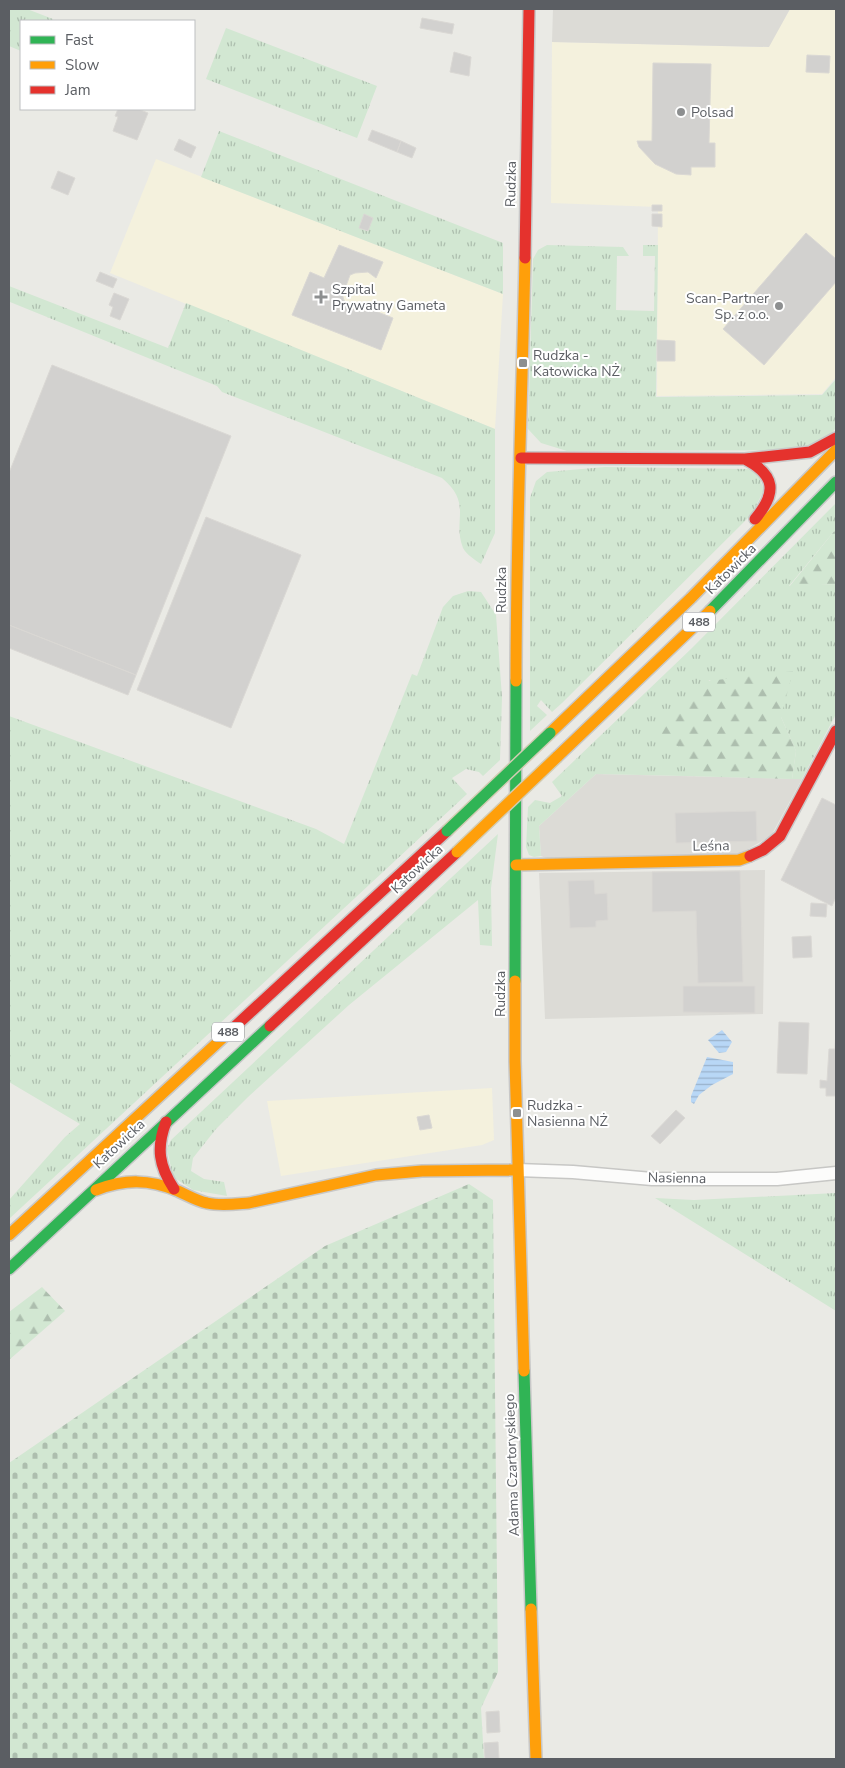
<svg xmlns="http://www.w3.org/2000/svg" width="845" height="1768" font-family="'Nunito Sans',sans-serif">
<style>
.commercial{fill:#f4f1dd}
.industrial{fill:#dcdbd6}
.grass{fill:url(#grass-tufts)}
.forest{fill:url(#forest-firs)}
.cemetery{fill:url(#cemetery-stones)}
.water{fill:url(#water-rules)}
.building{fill:#d2d1cf;stroke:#dad8d4}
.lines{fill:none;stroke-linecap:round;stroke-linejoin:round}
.street-casing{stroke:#c7c7c5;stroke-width:15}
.fast-casing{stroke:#c8c8c8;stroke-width:14}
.slow-casing{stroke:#c8c8c8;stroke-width:14}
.jam-casing{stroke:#c8c8c8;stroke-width:14}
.street{stroke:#fcfcfb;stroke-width:12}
.fast{stroke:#30b455;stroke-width:11}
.slow{stroke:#ff9f0a;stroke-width:11}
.jam{stroke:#e5322d;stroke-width:11}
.fast-bridge-casing{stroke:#d2ccb4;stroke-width:14;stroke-linecap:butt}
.slow-bridge-casing{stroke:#d2ccb4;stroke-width:14;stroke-linecap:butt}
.fast-bridge{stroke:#30b455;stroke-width:11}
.slow-bridge{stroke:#ff9f0a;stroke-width:11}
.poi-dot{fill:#8d8f90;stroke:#fff;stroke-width:2}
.labels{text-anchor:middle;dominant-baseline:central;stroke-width:4;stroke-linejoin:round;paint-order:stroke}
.shield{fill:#fff;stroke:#8c8e92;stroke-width:1}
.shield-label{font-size:12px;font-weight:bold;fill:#5b5e63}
.poi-label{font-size:14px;fill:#5b5e63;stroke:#fff;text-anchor:start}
.street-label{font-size:14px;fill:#5b5e63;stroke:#fff}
</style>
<defs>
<pattern id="grass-tufts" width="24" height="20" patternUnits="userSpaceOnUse" patternTransform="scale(1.25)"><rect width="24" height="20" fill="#d2e7d2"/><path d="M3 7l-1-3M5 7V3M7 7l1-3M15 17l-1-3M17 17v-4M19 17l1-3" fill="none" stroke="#adbeae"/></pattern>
<pattern id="forest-firs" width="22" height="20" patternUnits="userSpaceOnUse" patternTransform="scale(1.25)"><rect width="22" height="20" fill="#d2e7d2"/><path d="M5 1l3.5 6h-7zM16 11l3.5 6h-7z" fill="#adbeae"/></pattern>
<pattern id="cemetery-stones" width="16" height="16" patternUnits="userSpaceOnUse" patternTransform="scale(1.25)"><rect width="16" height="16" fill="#d2e7d2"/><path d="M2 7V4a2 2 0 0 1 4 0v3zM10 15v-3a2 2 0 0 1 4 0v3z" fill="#adbeae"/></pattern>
<pattern id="water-rules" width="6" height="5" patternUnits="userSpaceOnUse" patternTransform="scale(1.25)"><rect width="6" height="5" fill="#b8d7f6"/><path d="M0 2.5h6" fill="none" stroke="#99b2cb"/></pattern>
</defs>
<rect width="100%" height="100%" fill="#eaeae5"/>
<path class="commercial" d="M790,9h46v368l-14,17 -165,2 1,-189 -107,-4 1,-161 216,5z
M156,159l347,135 -8,135 -385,-156z
M492,1088l2,52 -12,5 -201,31 -14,-75z"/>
<path class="industrial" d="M553,9h237l-21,38 -217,-5z
M596,774l206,5 -31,57 -30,17 -190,7 -10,-4 -2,-30z
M765,870l-2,144 -218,5 -6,-146z"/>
<path class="grass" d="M9,9h18l26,10 -1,2h-31v30l-12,-5z
M226,28l151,58 -20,52 -151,-59z
M219,131l284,112v51l-302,-117z
M547,245l76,2 6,9h-12l-1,54 38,1 1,-55h-12v-11h15l-2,152 166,-2 14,-16v49l-12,13 -23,9 -234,1 -26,-8 -13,-14 5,-170 5,-9z
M9,286l159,62 18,-45 309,126v104l-14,31c-6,-4 -15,-10 -18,-16 -11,-28 10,-44 -21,-70l-220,-86 -5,-6 -207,-84 -1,3z
M605,467l143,2 10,5 6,16 -12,24 -190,189 -10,9 -11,-12 -4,6 10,9 -17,16v-233l6,-17 11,-9z
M836,503v26l-47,57 47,-2v130l-34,65h-10l4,-28 -15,-34 -72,-37 -24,96 -89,-2 -57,52 2,30 -7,1 -5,-2 -3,-8 2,-40 7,-7 15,3 12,-7 -10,-14 140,-134z
M468,591l13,1 15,23 6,82 -2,63 -17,16 -4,-4 -13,-3 -14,9 15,16 -458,425v-19l56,-63 15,-13 -71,-42v-366l307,113 28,15 68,-170 5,2 26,-69 10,-11z
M498,834l-7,54 1,58 -12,-1 -2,-45 -129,105 -101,92 -32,32 -23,29 -2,13 13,8 20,3 3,14 -34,-6 -20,-13 -6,-28 4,-9z
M836,1193v118l-181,-113 39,2z"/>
<path class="forest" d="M836,529v55l-47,3z
M793,671l-12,46 15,34 -4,28 -107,-3v-27l-34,-14 57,-54z
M42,1287l23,24 -56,49v-48z"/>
<path class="cemetery" d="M469,1184l24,16 5,472 -17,36 3,51h-475v-296l316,-217z"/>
<path class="water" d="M722,1030l10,12 -6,10 -7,1 -11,-13z
M707,1057l26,5v12l-21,11 -13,10 -5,9 -3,-2v-6z"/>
<path class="building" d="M422,18l32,6 -2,10 -32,-6z
M454,52l17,5 -2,19 -19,-4z
M807,55l23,1 -1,17 -23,-1z
M653,63l58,1 -2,79h6v24h-24v8l-15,-1 -21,-10 -16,-17 -2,-6h15z
M118,109h20l10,4 -11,27 -24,-9 5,-14 -3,-1z
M372,130l29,11 -4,11 -29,-12z
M179,139l17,8 -5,11 -17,-8z
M401,141l15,7 -4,10 -15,-6z
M58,171l17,7 -7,17 -17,-7z
M652,205h10v6h-10z
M364,214l9,4 -5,13 -9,-3z
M652,214h10v13l-10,-1z
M806,233l30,26v23l-72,83 -41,-36z
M339,245l44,17 -7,16 -8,-6 -13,1 -5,2 -4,11 -3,-2 -2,7 4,12 8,6 9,2 8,-2 23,9 -12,32 -89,-35 18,-43 14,6z
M100,272l17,7 -4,9 -17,-7z
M114,293l15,6 -9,21 -10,-4 3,-9 -4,-2z
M657,340l18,1v20h-18z
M52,365l179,71 -95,239 -127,-50v-152z
M206,517l95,38 -70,173 -94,-38z
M9,625l127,50 -8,20 -119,-47z
M822,798l14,7v92l-4,9 -51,-26z
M756,811l1,30 -81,2 -1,-30z
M740,871l3,111 -45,1 -2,-72 -44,1v-40z
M594,880l1,14 12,-1 1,27 -12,1v6l-26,1 -2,-47z
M811,903l16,1 -1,13 -16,-1z
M811,936l1,21 -19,1 -1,-21z
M683,986h72v27l-72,-1z
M779,1022l30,1 -2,51 -30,-1z
M836,1029v67h-10v-8h-6v-8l7,1 2,-32h6z
M676,1110l9,8 -25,26 -9,-8z
M429,1115l3,13 -12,2 -3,-13z
M499,1711l1,21 -13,1 -1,-21z
M498,1742l1,17h-14l-1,-16z"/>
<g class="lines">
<g class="street-casing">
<path id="street" d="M517,1170l56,2 79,7h125l59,-6"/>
</g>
<g class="fast-casing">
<path id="fast" d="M710,611l126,-129
M515,981l1,-300
M9,1269l261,-243
M524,1371l7,238"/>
</g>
<g class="slow-casing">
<path id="slow" d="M516,681c0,-141 6,-282 9,-423
M550,733l141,-135 145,-148
M557,757l153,-146
M516,865l223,-5 11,-4
M515,981v80l9,310
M96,1190c29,-11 53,-11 82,1 9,4 19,10 29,12 13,3 28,1 42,0l127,-28 46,-4 95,-1
M9,1235l220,-203
M531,1609l5,150"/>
</g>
<g class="jam-casing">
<path id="jam" d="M525,258l4,-249
M521,458l224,1 65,-7 26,-14
M745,459c31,16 32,34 10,60
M750,856l13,-6 17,-14 56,-105
M270,1026l187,-174
M229,1032l218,-201
M166,1122c-10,26 -7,44 8,67"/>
</g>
<use href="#street" class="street"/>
<use href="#fast" class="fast"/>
<use href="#slow" class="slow"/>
<use href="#jam" class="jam"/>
<g class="fast-bridge-casing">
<path id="fast-bridge" d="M447,831l103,-98"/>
</g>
<g class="slow-bridge-casing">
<path id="slow-bridge" d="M457,852l100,-95"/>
</g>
<use href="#fast-bridge" class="fast-bridge"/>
<use href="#slow-bridge" class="slow-bridge"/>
</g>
<g class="poi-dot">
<circle cx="681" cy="112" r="5"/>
<path d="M318.5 289.5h5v5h5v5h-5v5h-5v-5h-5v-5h5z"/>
<circle cx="779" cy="306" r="5"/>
<rect x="518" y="358" width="10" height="10" rx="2.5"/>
<rect x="512" y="1108" width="10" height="10" rx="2.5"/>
</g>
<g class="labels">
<g class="shield">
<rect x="683" y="612.5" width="32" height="19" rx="4"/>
<rect x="212" y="1022.5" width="32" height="19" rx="4"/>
</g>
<g class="shield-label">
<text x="699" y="622">488</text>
<text x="228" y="1032">488</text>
</g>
<g class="poi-label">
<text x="691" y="112">Polsad</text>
<text x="332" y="289">Szpital<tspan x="332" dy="16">Prywatny Gameta</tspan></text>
<text x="769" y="298" text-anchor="end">Scan-Partner<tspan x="769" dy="16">Sp. z o.o.</tspan></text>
<text x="533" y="355">Rudzka -<tspan x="533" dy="16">Katowicka NŻ</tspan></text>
<text x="527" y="1105">Rudzka -<tspan x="527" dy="16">Nasienna NŻ</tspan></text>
</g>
<g class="street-label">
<text transform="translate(511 184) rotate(-89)">Rudzka</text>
<text transform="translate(731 569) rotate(-45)">Katowicka</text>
<text transform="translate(501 590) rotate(-90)">Rudzka</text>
<text transform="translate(711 846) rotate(-1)">Leśna</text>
<text transform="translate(417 869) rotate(-43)">Katowicka</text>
<text transform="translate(500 994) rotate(-90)">Rudzka</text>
<text transform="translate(119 1144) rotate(-43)">Katowicka</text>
<text transform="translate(677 1178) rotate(1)">Nasienna</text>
<text transform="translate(512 1465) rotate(-92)">Adama Czartoryskiego</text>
</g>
</g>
<rect width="845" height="1768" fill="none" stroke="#5b5e63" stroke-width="20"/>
<rect x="20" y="20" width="175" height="90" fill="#ffffff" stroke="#bdbfc1"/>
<rect x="30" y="36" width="25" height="8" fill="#30b455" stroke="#bdbfc1"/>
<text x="65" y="45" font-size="15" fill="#5b5e63">Fast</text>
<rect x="30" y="61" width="25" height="8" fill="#ff9f0a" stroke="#bdbfc1"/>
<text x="65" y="70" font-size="15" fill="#5b5e63">Slow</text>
<rect x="30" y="86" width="25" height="8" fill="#e5322d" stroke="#bdbfc1"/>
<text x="65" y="95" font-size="15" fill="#5b5e63">Jam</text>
</svg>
